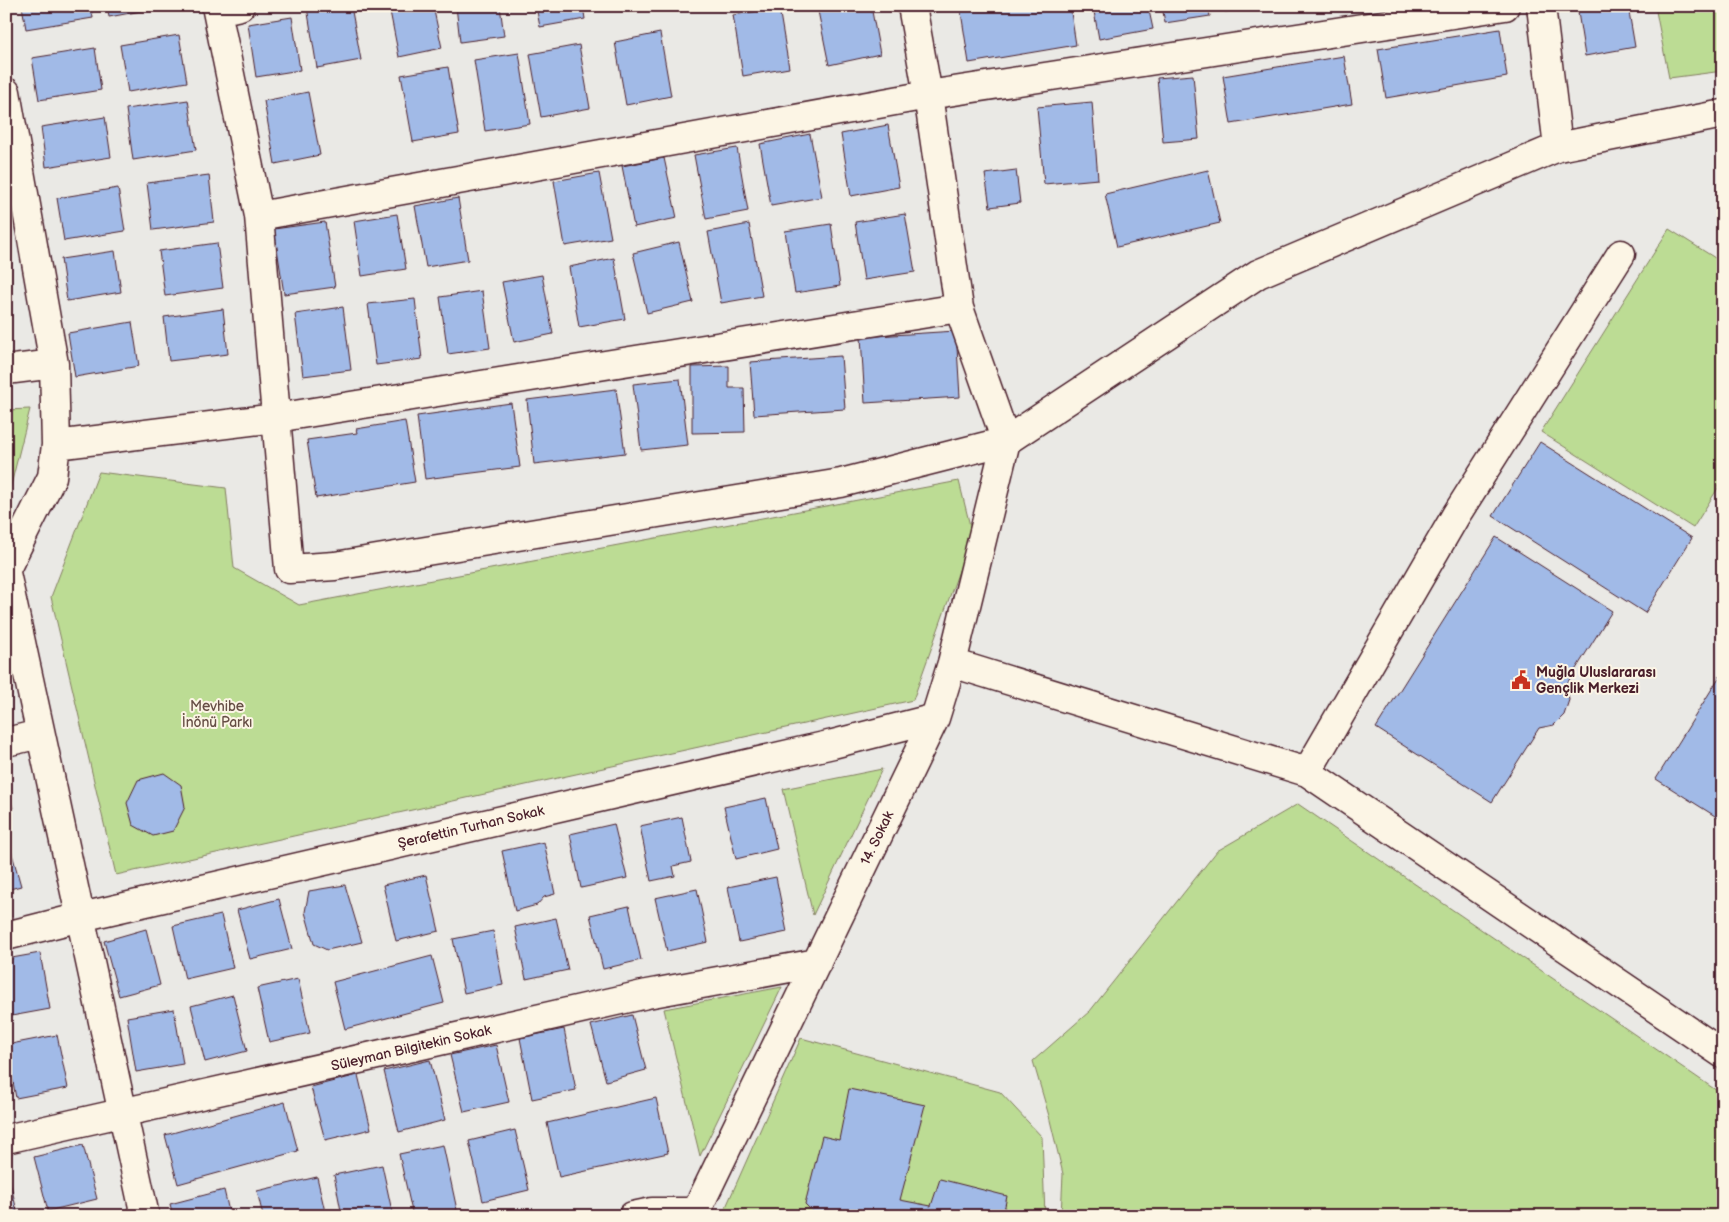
<svg xmlns="http://www.w3.org/2000/svg" width="1729" height="1222" font-family="'Balsamiq Sans',sans-serif">
<style>
.green{fill:#bcdc94;stroke:#837e60}
.building{fill:#a1bae7;stroke:#4a1f2b}
.lines{fill:none;stroke-linecap:round;stroke-linejoin:round}
.street-casing{stroke:#4a1f2b;stroke-width:31}
.street{stroke:#fcf5e5;stroke-width:28}
.labels{text-anchor:middle;dominant-baseline:central;stroke-width:4;stroke-linejoin:round;paint-order:stroke}
.poi-label{font-size:14px;font-weight:bold;fill:#4a1f2b;stroke:#fcf5e5;text-anchor:start}
.park-label{font-size:14px;fill:#664e45;stroke:#fcf5e5}
.street-label{font-size:14px;fill:#4a1f2b;stroke:#fcf5e5}
</style>
<rect width="100%" height="100%" fill="#eae9e5"/>
<filter id="ink" filterUnits="userSpaceOnUse"><feTurbulence type="fractalNoise" baseFrequency=".02" numOctaves="2"/><feDisplacementMap in="SourceGraphic" scale="10" xChannelSelector="R" yChannelSelector="G"/><feConvolveMatrix kernelMatrix="1 2 1 2 8 2 1 2 1" color-interpolation-filters="sRGB"/></filter>
<g filter="url(#ink)">
<path class="green" d="M1655,6h68v65l-54,7z
M1669,229l54,34v74l-3,3 3,2v138l-30,48 -152,-96z
M30,409l-24,96v-95z
M99,472l127,16 8,80 65,37 660,-124 13,53 -59,166 -797,175 -65,-278z
M882,769l-69,146 -30,-126z
M1298,804l425,291v121h-662l2,-42 -14,-58 -16,-55 57,-50 127,-160z
M782,987l-82,169 -36,-147z
M801,1038l199,54 42,45 3,79h-323z"/>
<path class="building" d="M22,6h69l2,12 -67,11z
M107,6h61l-59,11z
M312,6h39l10,54 -44,8 -10,-61z
M389,6h44l9,42 -43,9z
M456,6h44l4,30 -44,6z
M536,6h47l2,13 -45,8z
M817,6h54l9,48 -51,11z
M960,6h110l6,39 -107,18z
M1093,6h55l5,23 -54,10z
M1162,6h46l2,10 -45,7z
M1224,6h45l-44,6z
M1577,6h51l7,41 -50,9z
M779,8l10,60 -46,8 -10,-61z
M292,17l8,53 -44,7 -8,-53z
M1500,29l7,48 -121,21 -8,-49z
M660,33l11,63 -45,9 -11,-63z
M179,35l8,47 -59,10 -8,-47z
M579,45l11,63 -49,9 -11,-63z
M95,48l6,42 -62,10 -7,-42z
M519,53l11,71 -45,7 -11,-71z
M1344,56l8,48 -121,20 -8,-48z
M448,67l11,67 -46,8 -12,-67z
M1193,75l6,64 -36,3 -6,-64z
M308,92l12,63 -45,9 -11,-63z
M188,100l8,50 -63,10 -7,-51z
M1092,102l6,77 -54,5 -7,-77z
M105,117l6,40 -65,10 -5,-40z
M888,125l11,62 -48,9 -10,-62z
M810,134l12,63 -51,9 -11,-62z
M737,148l11,63 -42,8 -12,-64z
M664,158l13,60 -43,9 -12,-61z
M1016,170l4,33 -30,4 -5,-33z
M1208,170l12,53 -103,24 -12,-53z
M599,173l12,65 -46,8 -11,-65z
M209,175l5,47 -61,8 -6,-47z
M118,188l7,43 -61,10 -7,-43z
M458,198l10,62 -42,7 -11,-61z
M397,214l9,55 -44,7 -8,-55z
M905,214l10,58 -51,8 -9,-58z
M325,222l10,65 -51,7 -10,-65z
M749,224l13,72 -41,7 -13,-71z
M831,224l9,62 -45,7 -10,-62z
M679,242l14,60 -46,11 -14,-60z
M217,243l6,45 -58,8 -6,-45z
M115,251l6,41 -54,9 -6,-42z
M614,258l11,61 -46,8 -10,-60z
M542,275l11,59 -39,8 -12,-60z
M482,291l8,57 -42,6 -8,-57z
M415,299l7,60 -46,6 -8,-61z
M343,307l8,63 -48,6 -8,-62z
M223,309l5,45 -59,7 -5,-44z
M132,322l7,44 -64,11 -7,-44z
M956,331l4,66 -95,6 -4,-66z
M841,356l4,53 -91,6 -4,-53z
M729,366v22h15l1,44 -53,1v-66z
M680,379l8,66 -47,5 -8,-66z
M616,389l9,64 -91,11 -7,-64z
M511,403l9,64 -95,12 -8,-63z
M405,421l10,61 -99,16 -9,-58 50,-7 -1,-4z
M1540,442l152,96 -47,75 -152,-97z
M1496,537l116,74 -46,74 3,15 -5,15 -10,10 -15,3 -47,74 -116,-74z
M1723,671v150l-67,-42z
M164,773l17,12 4,22 -12,24 -20,5 -20,-11 -6,-22 11,-23z
M6,784l7,24 -7,2z
M766,798l11,51 -41,10 -12,-52z
M682,817l9,45 -18,4 2,10 -24,5 -11,-55z
M614,824l13,54 -46,10 -11,-54z
M7,836l14,50 -15,4v-53z
M544,842l11,52 -11,3 -7,8 -22,6 -13,-60z
M426,875l13,56 -43,10 -13,-56z
M776,877l11,55 -48,10 -11,-55z
M345,885l17,57 -35,8 -13,-6 -9,-32 4,-21z
M697,889l11,53 -41,9 -12,-53z
M279,899l13,50 -42,10 -13,-49z
M629,906l12,54 -38,9 -13,-54z
M221,915l12,53 -48,11 -12,-53z
M556,918l12,52 -42,9 -11,-52z
M146,929l14,56 -41,11 -15,-55z
M493,931l10,54 -39,8 -11,-54z
M40,953l10,56 -44,8v-58z
M432,956l12,47 -99,26 -12,-47z
M298,979l12,54 -41,9 -12,-54z
M233,995l14,56 -42,11 -14,-56z
M174,1009l9,55 -47,8 -9,-55z
M632,1015l14,55 -40,11 -15,-56z
M564,1029l12,61 -44,9 -12,-61z
M57,1035l11,53 -52,10 -10,-53z
M496,1045l13,57 -45,10 -14,-57z
M430,1060l15,60 -46,12 -15,-61z
M358,1075l13,54 -46,11 -14,-53z
M849,1089l76,16 -25,95 31,6 9,-27 67,17 -4,20h-190v-4l-8,-8 17,-68 17,4z
M656,1098l12,55 -109,24 -12,-54z
M285,1102l13,49 -120,33 -13,-49z
M515,1130l14,60 -46,11 -14,-60z
M83,1145l14,54 -49,12 -14,-54z
M443,1145l14,65 -26,6h-18l-14,-62z
M6,1163l12,53h-12z
M382,1165l11,51h-51l-8,-41z
M317,1177l9,39h-63l-6,-25z
M224,1190l6,26h-57l-3,-12z"/>
<g class="lines">
<g class="street-casing">
<path id="street" d="M216,6l43,210 30,353 46,-3 506,-83 165,-42 252,-167 300,-127 165,-33
M912,6l16,89 31,213 47,133
M1541,6l17,141
M217,11l23,-5
M6,92l48,272 2,81 -4,32 -46,92
M259,216l669,-121 577,-89
M6,370l48,-6
M56,445l220,-27 683,-110
M6,573l139,643
M952,663l355,109 416,282
M6,742l34,-8
M1307,772l149,-257 165,-261
M6,936l75,-19 752,-173 102,-26
M6,1139l641,-145 170,-31
M633,1216l19,-4h44
M694,1216l241,-498 17,-55 54,-222"/>
</g>
<use href="#street" class="street"/>
</g>
</g>
<defs>
<g id="civic-bare" transform="scale(1.5)"><path d="M-.6-6.5H3V-4.5H.6V-3L4-1V1h2V6H-6V1h2V-1L-.6-3ZM-1.2 2.5V6h2.4V2.5Z" fill="#c8321e" stroke="#fcf5e5" stroke-width="2.5" paint-order="stroke"/></g>
</defs>
<g fill-rule="evenodd">
<use href="#civic-bare" x="1521" y="680"/>
</g>
<g class="labels">
<g class="poi-label">
<text x="1536" y="672">Muğla Uluslararası<tspan x="1536" dy="16">Gençlik Merkezi</tspan></text>
</g>
<g class="park-label">
<text x="217" y="706">Mevhibe<tspan x="217" dy="16">İnönü Parkı</tspan></text>
</g>
<g class="street-label">
<text transform="translate(471 827) rotate(-13)">Şerafettin Turhan Sokak</text>
<text transform="translate(877 838) rotate(-64)">14. Sokak</text>
<text transform="translate(411 1048) rotate(-13)">Süleyman Bilgitekin Sokak</text>
</g>
</g>
<rect width="1729" height="1222" fill="none" stroke="#fcf5e5" stroke-width="25"/>
<rect x="12" y="12" width="1704" height="1197" fill="none" stroke="#4a1f2b" stroke-width="2" filter="url(#ink)"/>
</svg>
